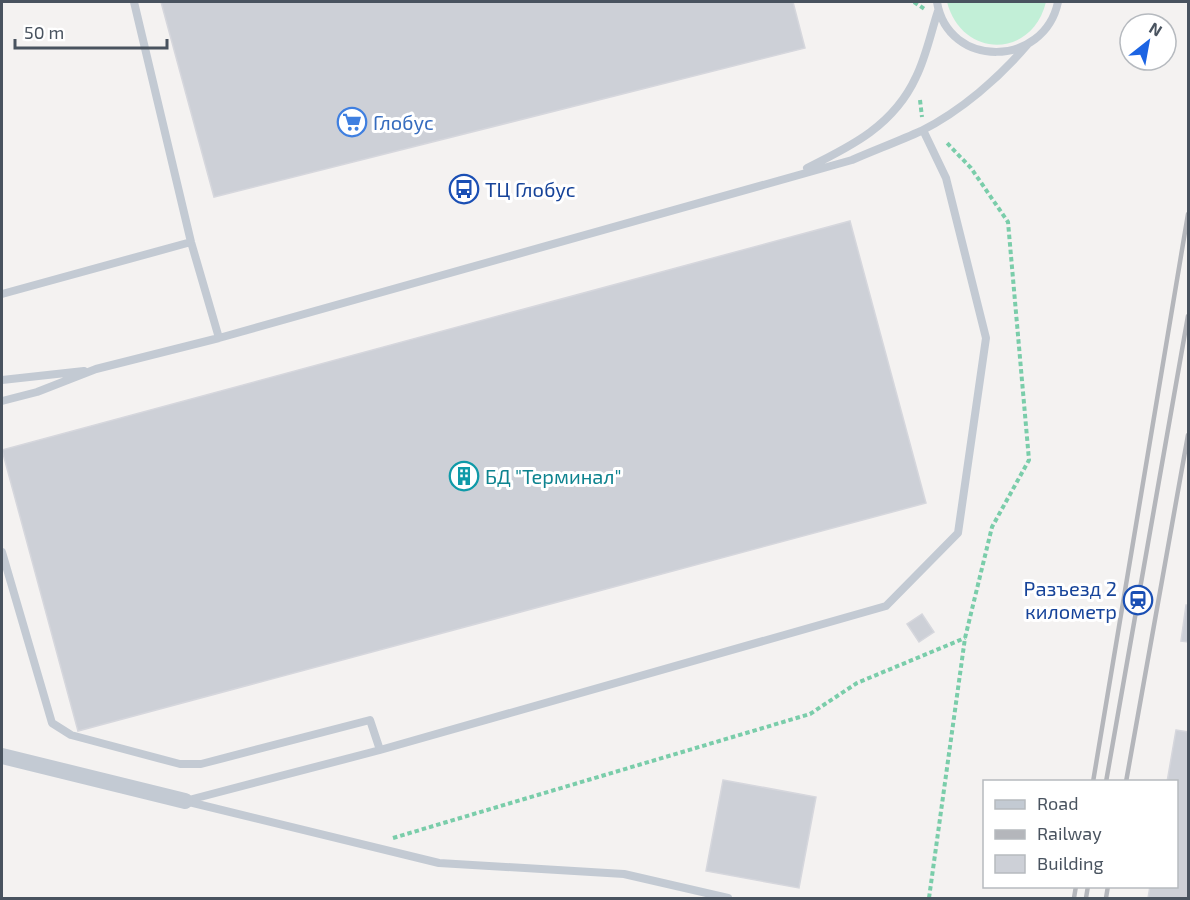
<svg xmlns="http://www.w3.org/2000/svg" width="1190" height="900" font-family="'Exo 2',sans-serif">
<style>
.green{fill:#c2efd7}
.building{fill:#cdd0d7;stroke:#d6d7dd;stroke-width:1.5}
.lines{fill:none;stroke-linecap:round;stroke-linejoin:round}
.path{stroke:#7acdaa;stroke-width:4;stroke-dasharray:4.5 3;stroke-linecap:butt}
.lane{stroke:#c3cad3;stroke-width:8}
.street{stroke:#c3cad3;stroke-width:16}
.rail{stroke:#b4b6bb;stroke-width:4.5}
.labels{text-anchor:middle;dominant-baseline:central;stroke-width:6;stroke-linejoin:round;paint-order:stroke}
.shop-label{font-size:20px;fill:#366cbe;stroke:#fff;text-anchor:start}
.transit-label{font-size:20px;fill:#164399;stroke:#fff;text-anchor:start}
.culture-label{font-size:20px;fill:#0d838f;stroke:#fff;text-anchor:start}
</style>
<rect width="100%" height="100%" fill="#f4f2f1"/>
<path class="green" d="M947,2h99c-14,57 -84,57 -99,0z"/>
<path class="building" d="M161,2h632l12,46 -591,149z
M850,221l76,282 -848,228 -76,-281z
M1186,605h2v37l-7,-1z
M922,614l12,18 -15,10 -12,-18z
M1176,730l12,2v166h-40l2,-12h26v-104h-9z
M723,780l93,17 -17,91 -93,-17z"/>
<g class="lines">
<path class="path" d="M914,2l12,8
M920,100l2,17
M393,838l417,-124 47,-31 108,-45
M929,898l36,-260 27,-111 37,-67 -21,-238 -37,-54 -25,-26"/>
<path class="lane" d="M134,2l57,240 28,96
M937,2c11,67 107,66 121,0
M807,168c45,-22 87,-43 109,-91 10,-20 15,-45 22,-66
M2,294l189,-52
M2,380l82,-9
M2,401l35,-9 59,-23 123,-31 633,-178c23,-10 47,-19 69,-29 40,-20 78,-53 107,-87
M2,552l50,171 19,12 109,29h21l169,-44 10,30 -195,51
M380,750l506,-144 72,-73 28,-195 -40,-160 -23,-48
M189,802l250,61 185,11 104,24"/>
<path class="street" d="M2,756l183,45"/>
<path class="rail" d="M1093,782l95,-568
M1106,782l82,-466
M1126,782l62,-347
M1074,898l2,-12
M1086,898l2,-12
M1106,898l2,-12"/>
</g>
<defs>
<g id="supermarket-ring" transform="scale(1.5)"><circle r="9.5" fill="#fff" stroke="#3f7fe0" stroke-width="1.5"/><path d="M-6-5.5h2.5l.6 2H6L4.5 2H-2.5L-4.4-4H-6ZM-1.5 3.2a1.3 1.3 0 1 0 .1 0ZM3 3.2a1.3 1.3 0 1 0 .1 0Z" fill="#3f7fe0"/></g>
<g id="bus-ring" transform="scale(1.5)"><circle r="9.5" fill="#fff" stroke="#1a4fb4" stroke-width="1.5"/><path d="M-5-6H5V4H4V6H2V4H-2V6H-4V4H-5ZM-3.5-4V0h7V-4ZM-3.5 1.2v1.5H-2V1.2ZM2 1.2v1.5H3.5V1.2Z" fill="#1a4fb4"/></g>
<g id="building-ring" transform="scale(1.5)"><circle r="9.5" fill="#fff" stroke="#0f9aa8" stroke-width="1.5"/><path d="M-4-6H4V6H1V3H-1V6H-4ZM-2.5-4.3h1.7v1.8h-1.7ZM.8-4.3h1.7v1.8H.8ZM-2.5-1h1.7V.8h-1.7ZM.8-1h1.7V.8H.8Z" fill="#0f9aa8"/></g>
<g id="station-ring" transform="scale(1.5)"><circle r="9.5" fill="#fff" stroke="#1a4fb4" stroke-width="1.5"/><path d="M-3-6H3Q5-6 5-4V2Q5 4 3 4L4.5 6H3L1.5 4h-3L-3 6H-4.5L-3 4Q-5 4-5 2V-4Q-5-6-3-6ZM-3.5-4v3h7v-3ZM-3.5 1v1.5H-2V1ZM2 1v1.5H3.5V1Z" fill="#1a4fb4"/></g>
</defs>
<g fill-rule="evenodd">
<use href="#supermarket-ring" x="352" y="122"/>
<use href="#bus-ring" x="464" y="189"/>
<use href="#building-ring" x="464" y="476"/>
<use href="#station-ring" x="1138" y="600"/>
</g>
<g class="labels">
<g class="shop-label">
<text x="373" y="122">Глобус</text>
</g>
<g class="transit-label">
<text x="485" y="189">ТЦ Глобус</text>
<text x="1117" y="588" text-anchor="end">Разъезд 2<tspan x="1117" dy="23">километр</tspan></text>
</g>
<g class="culture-label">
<text x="485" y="476">БД "Терминал"</text>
</g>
</g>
<rect width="1190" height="900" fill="none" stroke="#49535f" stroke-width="6"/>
<rect x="983" y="780" width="195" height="108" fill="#ffffff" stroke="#b6babf" stroke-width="1.5"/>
<rect x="995" y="800" width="30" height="9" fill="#c3cad3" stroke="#b6babf" stroke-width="1.5"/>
<text x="1037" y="810" font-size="18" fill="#49535f">Road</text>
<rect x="995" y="830" width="30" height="9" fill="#b4b6bb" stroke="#b6babf" stroke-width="1.5"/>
<text x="1037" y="840" font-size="18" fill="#49535f">Railway</text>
<rect x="995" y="855" width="30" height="18" fill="#cdd0d7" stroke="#b6babf" stroke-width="1.5"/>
<text x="1037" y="870" font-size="18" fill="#49535f">Building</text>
<g transform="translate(1148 42) rotate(31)"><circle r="28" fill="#ffffff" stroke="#b6babf" stroke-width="1.5"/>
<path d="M0-4.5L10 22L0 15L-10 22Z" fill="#1c64e3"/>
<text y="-9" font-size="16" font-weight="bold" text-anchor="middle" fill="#49535f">N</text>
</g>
<path d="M15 39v9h152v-9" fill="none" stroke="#49535f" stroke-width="3"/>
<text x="24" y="39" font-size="18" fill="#49535f" stroke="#ffffff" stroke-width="4.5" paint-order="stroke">50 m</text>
</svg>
